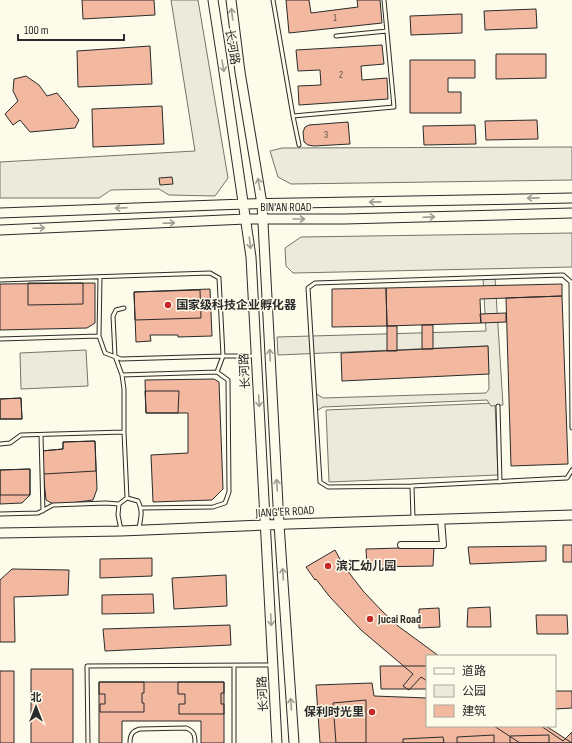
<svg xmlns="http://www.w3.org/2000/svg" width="572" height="743" font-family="'Sofia Sans Condensed','Noto Sans SC',sans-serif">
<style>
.green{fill:#ecebdb;stroke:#74746e}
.parking{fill:#eceadb;stroke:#74746e}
.building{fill:#f2b8a0;stroke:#2b2b2b}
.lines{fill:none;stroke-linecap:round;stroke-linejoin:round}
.lane-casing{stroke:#2b2b2b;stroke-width:5}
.street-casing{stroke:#2b2b2b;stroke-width:8}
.secondary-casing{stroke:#2b2b2b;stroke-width:11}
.lane{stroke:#fdfbea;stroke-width:3}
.street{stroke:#fdfbea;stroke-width:6}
.secondary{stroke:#fdfbea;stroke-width:9}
.oneway{stroke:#9e9d94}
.poi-dot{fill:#c62828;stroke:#fdfbea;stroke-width:1.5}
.labels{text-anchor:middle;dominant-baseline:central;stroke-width:3;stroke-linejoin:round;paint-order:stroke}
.number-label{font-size:10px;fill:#5d4e48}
.street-label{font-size:12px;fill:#2b2b2b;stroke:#fdfbea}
.poi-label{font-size:12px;font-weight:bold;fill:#2b2b2b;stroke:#fdfbea;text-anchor:start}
</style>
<rect width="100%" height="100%" fill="#fdfbea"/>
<path class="green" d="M171,0h27l30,178 -13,18 -46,-1 -10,-6 -48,1 -12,8h-99v-36l195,-11z
M572,147v33l-281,4 -13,-7 -8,-26 12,-3z
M572,233v34l-279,6 -7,-7 -1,-18 16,-11z
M86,350l2,36 -67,3 -1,-36z
M495,403l3,72 -169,7 -3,-72z"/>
<path class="parking" d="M483,278h12l8,127 -12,1 -4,-6 -164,7 -7,4 -1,-18 8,5 163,-5 3,-4 -1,-43 -210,9 -1,-18 209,-6z"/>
<path class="building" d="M82,0h72l1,15 -72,4z
M286,0h23l2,13 47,-6 -1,-7h23l2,23 -93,10z
M536,9l1,19 -52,2 -1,-19z
M462,14v19l-51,2 -1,-19z
M382,45l2,19 -23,2 1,14 25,-2 1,21 -89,6 -1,-19 23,-1 -1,-15 -22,1 -2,-21z
M150,46l2,38 -74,3 -1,-36z
M496,54h50v24l-50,1z
M410,60h65v18h-27v14h13v21h-51z
M26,76l13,9 8,11 10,-3 22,27 -4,8 -45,4 -10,-12 -7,5 -8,-11 13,-13 -5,-10 1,-12z
M162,106l2,38 -71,3 -1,-38z
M537,120l1,19 -52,1 -1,-19z
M348,122l2,22 -36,2 -6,-1 -4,-3 -1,-10 2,-5 4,-2z
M475,125l1,19 -52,1 -1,-19z
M172,177l1,7 -13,1 -1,-7z
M28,283h55v21l-55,1z
M95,283v40l-8,5 -87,2v-46z
M562,284v12l-82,3 1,24 -94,3 -1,-38z
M386,288l1,38 -55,1v-38z
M210,289l2,47 -34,1v-2h-28l1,6 -15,1 -2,-50z
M200,290l1,28 -66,2 -1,-28z
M562,296l6,168 -57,2 -5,-168z
M506,313v9l-25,1 -1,-9z
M422,325h11v24h-11z
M387,326h10v25h-10z
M488,346l1,28 -147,7 -1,-28z
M214,379l5,3 4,107 -11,11 -59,2 -2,-47 37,-2v-40h-42l-1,-33z
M145,391h34l-1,22h-32z
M21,398l1,21h-22v-20z
M21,398l1,21h-22v-20z
M95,441l2,48 -4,11 -38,5 -9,-5 -5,-49 22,-2v-7z
M95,441l1,30 -52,3 -3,-23 22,-2v-7z
M30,469v26l-8,8 -22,1v-34z
M30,469v26h-30v-25z
M563,545h9v17h-9z
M546,546v15l-76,3 -2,-17z
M434,547l-1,19 -66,1 -1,-18z
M335,550l7,13 11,15 11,14 18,19 16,15 41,30h-12v25l-6,-4 -12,13 -6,-4 10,-12 -52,-44 -32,-34 -13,-17 -1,1 -9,-13z
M152,558v18l-52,2v-19z
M12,569l57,1 -1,25 -54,2 1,45h-15v-62z
M226,575l1,31 -53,3 -2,-31z
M153,594l1,19 -52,1v-19z
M490,607l1,20h-24l1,-19z
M439,608l1,19 -21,1v-19z
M536,615h31l1,19h-31z
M230,625l1,20 -126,6 -2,-22z
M380,666h47v23h-46z
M31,669h42v74h-42z
M0,671h14v72h-14z
M99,682h125v61h-23v-22h-79v22h-23z
M99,682h45v11h-2v10h2v9h-44v-8h5v-10h-6z
M178,682h46v11h-3v11h3v10h-45v-10h6v-10h-7z
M372,683l2,13 53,2v28h119l26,17h-252l-4,-58z
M555,691h17v17l-17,1z
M366,700v43h-30l-3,-40z
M494,726h47l22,15 9,-9v10l-1,1h-51z
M494,735v8h-37v-6z
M549,735v8h-39v-7z
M443,737l1,6h-41v-4z"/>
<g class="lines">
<g class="lane-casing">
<path id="lane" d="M273,0l20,116 101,-9 -10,-107
M336,36l51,-5
M293,116l6,29
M100,277l-1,59 6,17 16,6 102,-3h32
M0,280l210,-7 9,5 4,78 -6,16
M0,339l99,-3
M122,375l-7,-19 -2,-40 3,-6 8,-2
M498,406l2,76
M572,428l-1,-146 -8,-7 -248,8 -7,5 12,194 8,5 84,-1 155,-8 5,-8
M41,435l2,76
M0,444l10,-1 11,-8 103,-3
M412,486l1,32
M127,498l-3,-66v-43l-2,-14 95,-3 11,8 1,112 -4,11 -12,4 -71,1
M0,514l38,-1 15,-8 53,-2 13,1
M121,530l-3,-15 1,-11 8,-6 11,3c5,10 3,16 1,27
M88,743l-1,-77 184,-1
M130,743c0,-8 2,-12 10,-14l46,-1c8,3 9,7 9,15
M234,743v-77"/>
</g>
<g class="street-casing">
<path id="street" d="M401,545h42l-2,-26"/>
</g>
<g class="secondary-casing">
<path id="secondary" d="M213,0l10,65 28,192 26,486
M231,0l9,72 22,132 17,320 15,219
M0,213l244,-9 328,-6
M0,230l246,-11h98l228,-6
M0,533l121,-2 168,-7 283,-9"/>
</g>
<use href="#lane" class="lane"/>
<use href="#street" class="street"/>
<use href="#secondary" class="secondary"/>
</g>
<defs><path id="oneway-shaft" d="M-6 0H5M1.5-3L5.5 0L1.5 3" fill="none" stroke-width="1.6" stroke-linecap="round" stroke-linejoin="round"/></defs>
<g class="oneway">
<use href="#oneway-shaft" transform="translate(232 14) rotate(-98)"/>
<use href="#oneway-shaft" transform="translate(223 66) rotate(80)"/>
<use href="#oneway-shaft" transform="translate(259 184) rotate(-100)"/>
<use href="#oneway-shaft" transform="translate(533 198) rotate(179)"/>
<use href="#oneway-shaft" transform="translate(375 202) rotate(179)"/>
<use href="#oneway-shaft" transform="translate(121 208) rotate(178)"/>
<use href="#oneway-shaft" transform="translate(429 217) rotate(-2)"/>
<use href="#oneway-shaft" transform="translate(299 219)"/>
<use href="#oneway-shaft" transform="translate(169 223) rotate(-2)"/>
<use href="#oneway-shaft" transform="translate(39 228) rotate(-2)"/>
<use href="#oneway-shaft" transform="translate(250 243) rotate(83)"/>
<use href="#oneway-shaft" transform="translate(270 355) rotate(-93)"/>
<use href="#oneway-shaft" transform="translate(259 401) rotate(87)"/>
<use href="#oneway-shaft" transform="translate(277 485) rotate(-93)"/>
<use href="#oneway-shaft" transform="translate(283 574) rotate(-94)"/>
<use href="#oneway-shaft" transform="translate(271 620) rotate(87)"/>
<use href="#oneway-shaft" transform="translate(291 704) rotate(-94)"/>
</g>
<g class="poi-dot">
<circle cx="168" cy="305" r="4"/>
<circle cx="328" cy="566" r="4"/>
<circle cx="370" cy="619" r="4"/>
<circle cx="372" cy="712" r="4"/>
</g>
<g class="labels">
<g class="number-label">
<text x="335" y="18">1</text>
<text x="341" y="75">2</text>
<text x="326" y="135">3</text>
</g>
<g class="street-label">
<text transform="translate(232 47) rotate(80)">长河路</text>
<text x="286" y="207">BIN'AN ROAD</text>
<text transform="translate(245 371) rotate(-93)">长河路</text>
<text transform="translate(285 512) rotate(-3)">JIANG'ER ROAD</text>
<text transform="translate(263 694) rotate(-93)">长河路</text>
</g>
<g class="poi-label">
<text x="176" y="305">国家级科技企业孵化器</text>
<text x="336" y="566">滨汇幼儿园</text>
<text x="378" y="619">Jucai Road</text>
<text x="364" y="712" text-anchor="end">保利时光里</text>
</g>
</g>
<rect x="426" y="655" width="130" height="72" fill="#fdfbea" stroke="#a9a89e"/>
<rect x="434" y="668" width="20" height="6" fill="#fdfbea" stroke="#a9a89e"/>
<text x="462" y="675" font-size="12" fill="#2b2b2b">道路</text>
<rect x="434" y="685" width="20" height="12" fill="#ecebdb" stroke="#a9a89e"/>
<text x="462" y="695" font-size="12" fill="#2b2b2b">公园</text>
<rect x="434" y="705" width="20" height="12" fill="#f2b8a0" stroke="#a9a89e"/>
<text x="462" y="715" font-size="12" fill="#2b2b2b">建筑</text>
<g transform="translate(36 707)" stroke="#fdfbea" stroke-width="3" paint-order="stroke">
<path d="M0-3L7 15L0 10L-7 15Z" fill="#2b2b2b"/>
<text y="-6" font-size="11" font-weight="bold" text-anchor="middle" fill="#2b2b2b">北</text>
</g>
<path d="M18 34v6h106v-6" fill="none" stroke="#2b2b2b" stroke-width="2"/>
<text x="24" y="34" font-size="12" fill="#2b2b2b" stroke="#fdfbea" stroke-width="3" paint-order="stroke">100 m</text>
</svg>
